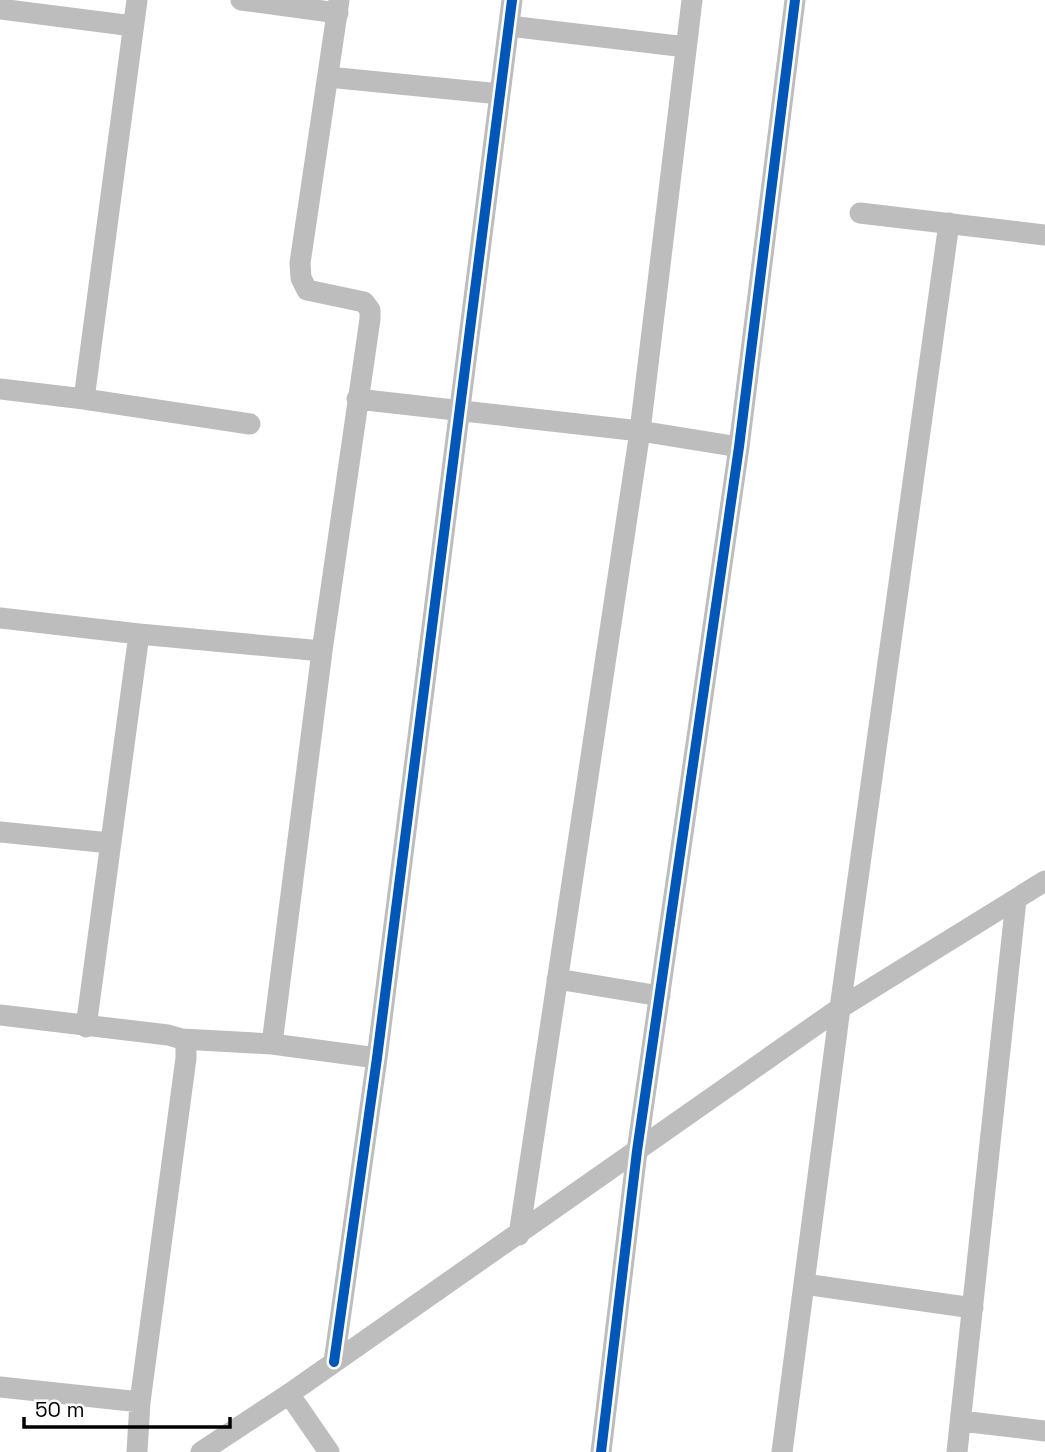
<svg xmlns="http://www.w3.org/2000/svg" width="1045" height="1452" font-family="'Space Grotesk',sans-serif">
<style>
.lines{fill:none;stroke-linecap:round;stroke-linejoin:round}
.street{stroke:#bdbdbd;stroke-width:21}
.cycleway-casing{stroke:#fff;stroke-width:15}
.cycleway{stroke:#0057b8;stroke-width:10}
</style>
<rect width="100%" height="100%" fill="#fff"/>
<g class="lines">
<path class="street" d="M241,0l97,13
M0,9l133,17
M509,26l177,21
M328,77l172,17
M860,213l185,22
M0,389l84,10 166,25
M84,399l53,-399
M357,399l283,32 99,16
M0,618l139,16 183,17
M0,832l110,11
M557,979l103,17
M0,1015l168,20 14,4 4,7v12l-46,344 -3,50
M86,1027l53,-393
M182,1039l90,5 105,14
M272,1044l50,-393 48,-332v-9l-6,-8 -57,-12 -6,-12 -1,-15 39,-263
M519,1235l121,-804 52,-431
M804,1284l169,24
M334,1362l43,-304 135,-1058
M0,1387l140,15
M289,1394l40,58
M961,1421l84,10
M201,1452l88,-58 551,-386 205,-127
M601,1452l36,-301 102,-704 56,-447
M782,1452l58,-444 109,-785
M957,1452l59,-552"/>
<g class="cycleway-casing">
<path id="cycleway" d="M334,1362l43,-304 135,-1058
M601,1452l36,-301 102,-704 56,-447"/>
</g>
<use href="#cycleway" class="cycleway"/>
</g>
<path d="M24 1417v10h206v-10" fill="none" stroke="#000000" stroke-width="3.5"/>
<text x="35" y="1417" font-size="21" fill="#000000" stroke="#ffffff" stroke-width="5" paint-order="stroke">50 m</text>
</svg>
